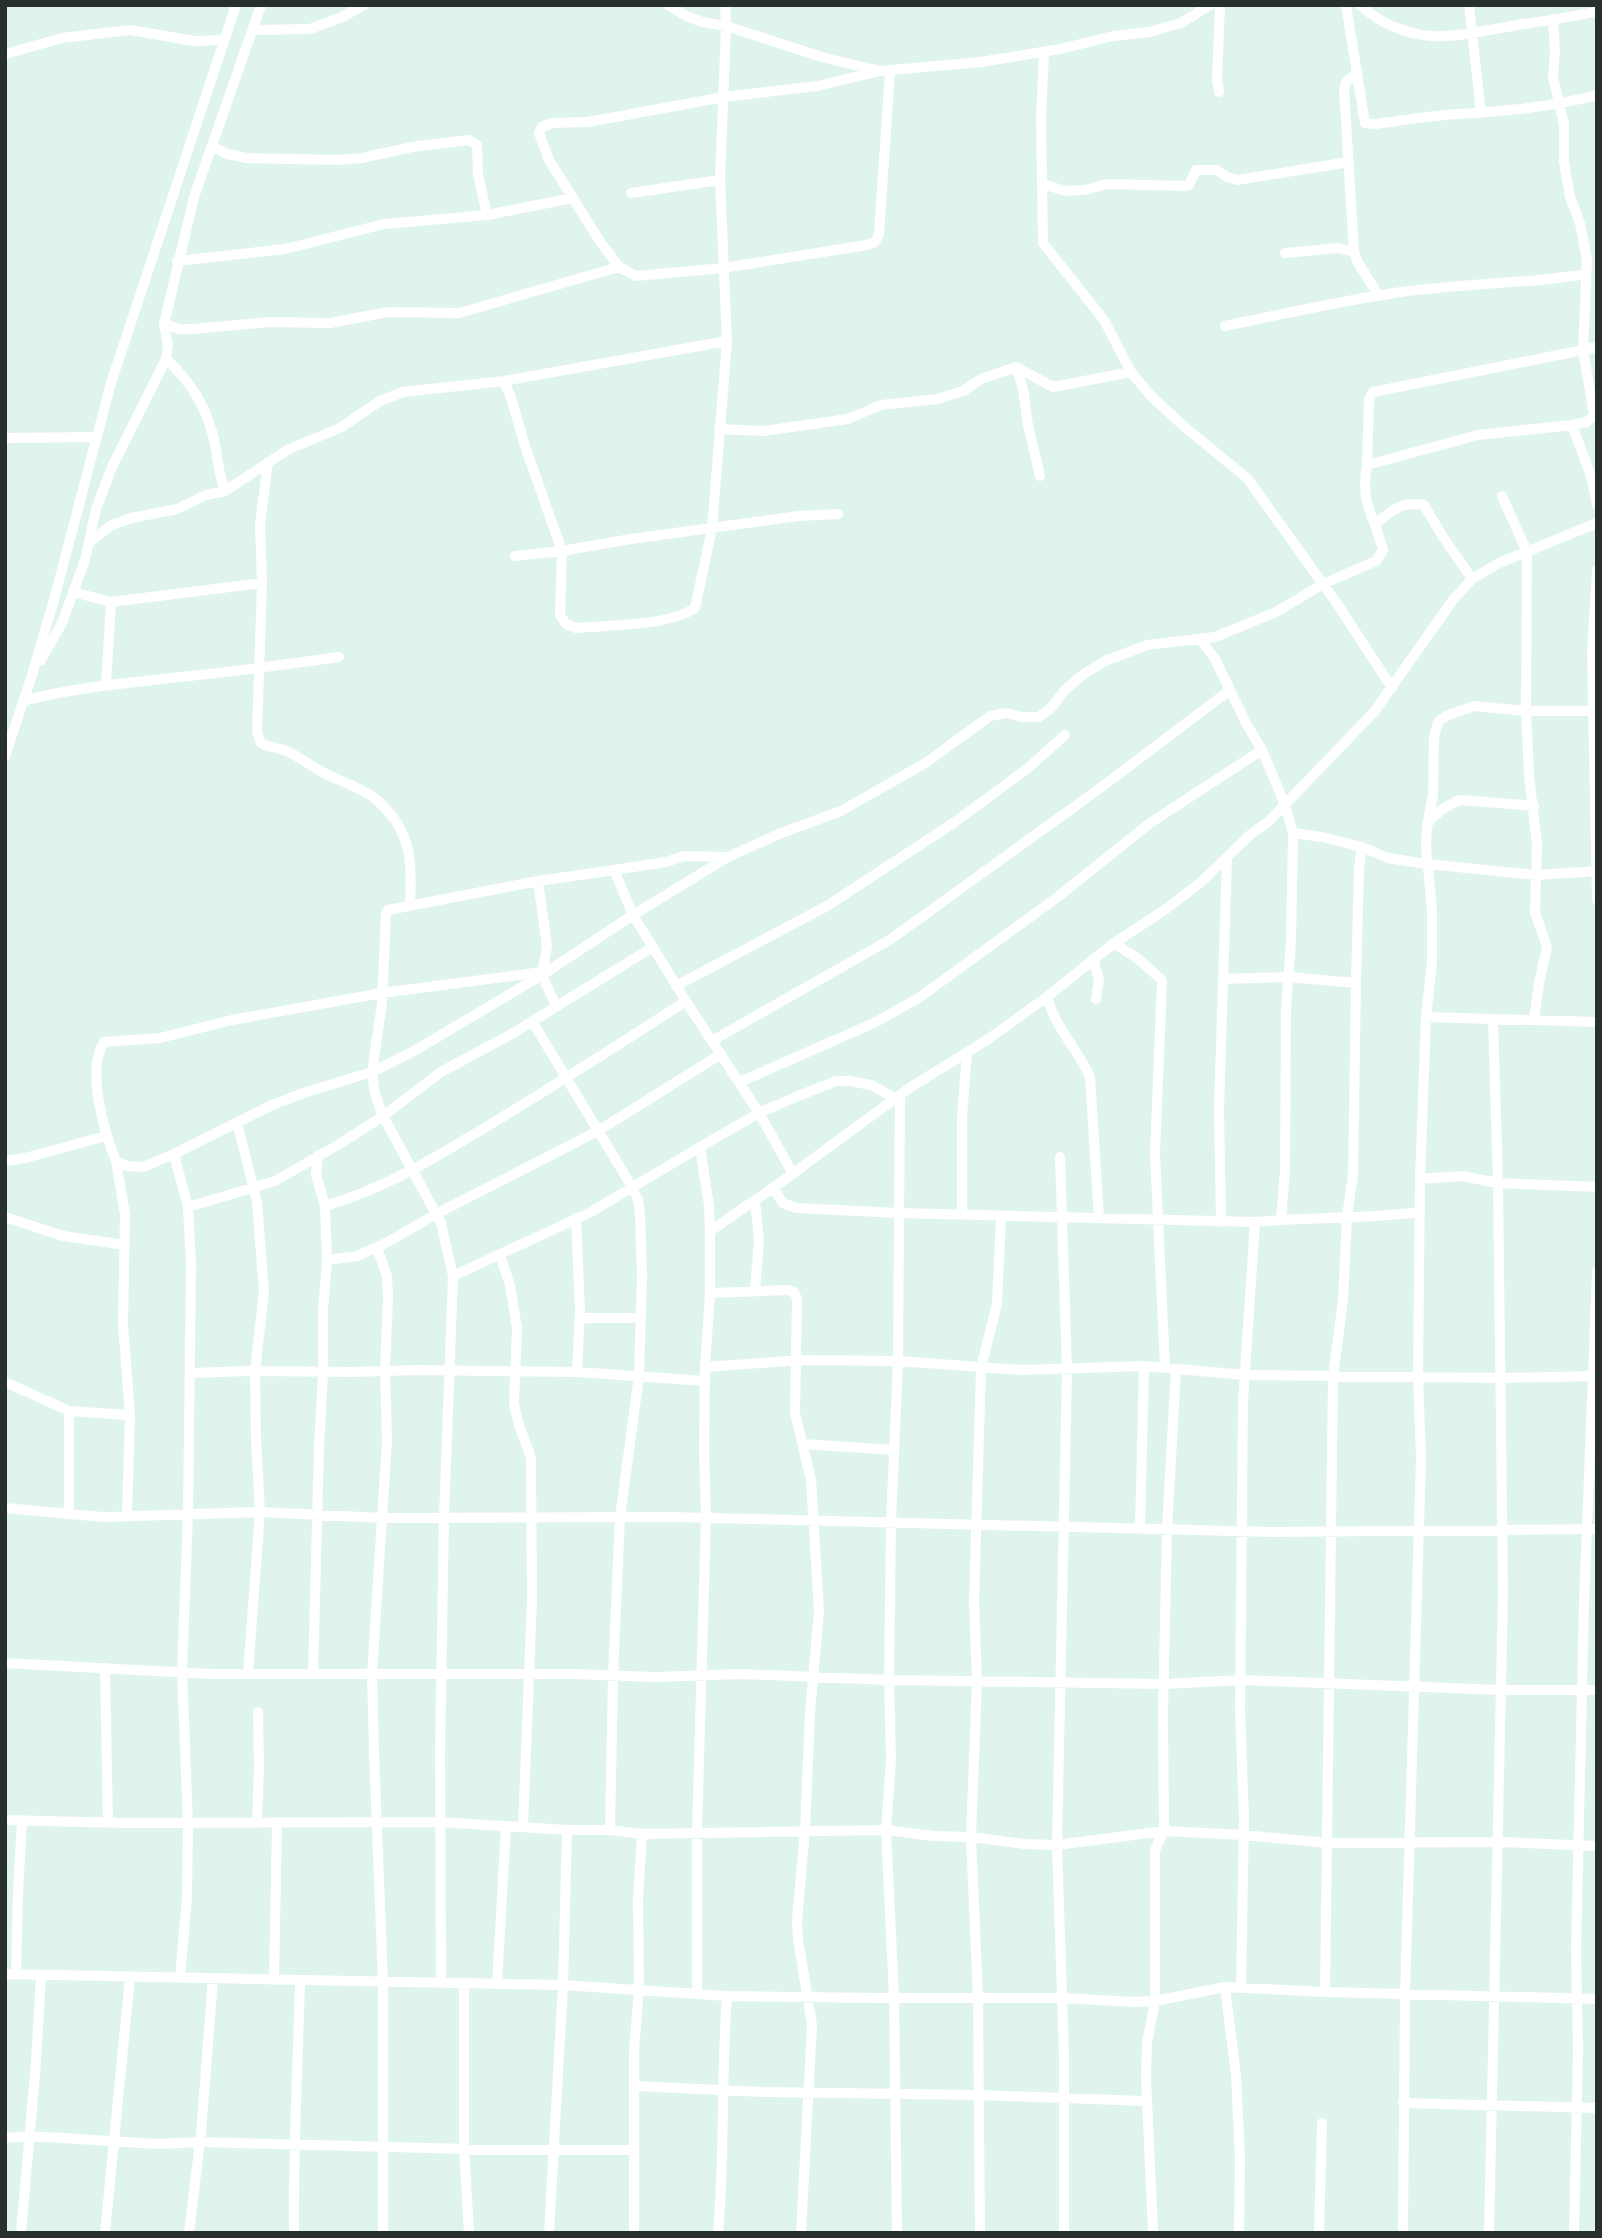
<svg xmlns="http://www.w3.org/2000/svg" width="1602" height="2238" font-family="'DM Sans',sans-serif">
<style>
.lines{fill:none;stroke-linecap:round;stroke-linejoin:round}
.minor{stroke:#fff;stroke-width:10}
</style>
<rect width="100%" height="100%" fill="#dff4ea"/>
<g class="lines">
<path class="minor" d="M668,5l18,11 16,6 24,4 96,31 58,14 101,-9 79,-13 53,-13 36,-4 32,-9 29,-18
M1346,5l19,118 10,1c23,-3 47,-7 70,-9 55,-4 98,-6 152,-20
M1360,5c20,18 45,29 72,31 23,2 53,-6 75,-9 30,-6 60,-8 90,-16
M1469,5l12,108
M1553,19l2,32 -2,26 11,47v38l6,35 10,26 7,38 -4,89 11,65 -7,7 -15,3 -94,10 -111,30 2,-66 4,-7 210,-42 14,-3
M254,30l56,-1 32,-12 22,-12
M1044,52l-3,66 2,125 61,77 27,52 21,25 35,32 60,49 89,124 56,86
M5,54l57,-16 68,-8 64,11 30,-1
M880,71l-63,15 -93,11 -136,25 -36,1 -10,4 -3,6 10,27 52,83 18,24 17,9 87,-8 144,-23 8,-3 4,-8 11,-163
M1357,73l-10,8 -3,7 10,164 4,11 21,33
M1219,92l-2,-13 3,-74
M212,146l15,8 20,4 93,2 22,-2 50,-11 57,-7 8,5 1,29 9,41
M1042,184l24,7 19,-1 22,-6 78,2 4,-1 7,-15h21l10,7 10,3 112,-18
M631,193l89,-13
M1285,253l53,-5 16,4
M177,261l108,-12 99,-25 103,-9 86,-17
M164,324l15,5h14l76,-7 61,1 58,-11 71,1 160,-46
M1225,326c56,-12 112,-24 169,-33 44,-6 88,-9 133,-12 20,-1 39,-5 58,-6
M166,359c22,20 38,43 46,73 6,20 5,39 13,59
M1016,367l7,22 5,36 12,51
M504,381l7,17 14,48 37,105 -2,64 6,9 10,4c33,-3 93,-2 119,-20l17,-79 15,-188 -7,-161 6,-154 -1,-21
M1572,425l19,51 6,29
M719,429l45,2 84,-12 33,-14 57,-6 25,-8 18,-12 35,-12 37,20 78,-15
M5,438l92,-1
M268,462l-8,63 2,58 -5,149 4,11c8,5 17,4 25,8 14,6 25,15 38,22 16,8 35,14 49,24 39,31 39,63 37,108
M1367,465c-4,23 -2,38 8,59
M1502,496l25,56 -1,159 3,65 8,68 -2,68 12,35 -8,36 -5,37
M90,542l20,-16 21,-8 46,-9 29,-14 19,-4 64,-42 51,-21 40,-27 23,-9 101,-11 223,-40
M515,556l47,-5 69,-12 167,-23 40,-2
M1597,570l-5,82 5,248
M73,592l38,10 151,-19
M1200,639l15,20 31,64 16,27 23,55 8,28 29,4 40,10 26,11 39,6 109,11 61,-4
M41,660l21,-37 23,-63 11,-51 16,-42 54,-108 2,-14 -4,-21 30,-127 67,-192
M106,684l5,-82
M23,701c57,-15 108,-18 166,-25 50,-5 100,-12 150,-19
M5,756l27,-81 23,-79 56,-213 125,-378
M1429,822c9,-11 18,-17 31,-22l74,6
M728,857l-44,-1 -18,6 -52,8 19,45 56,91 70,107 33,59
M538,881l9,65 -5,29 14,31
M1114,943l23,15 25,22 -7,174 10,214
M1093,959l6,21 -3,19
M1223,979l66,-2 67,6
M676,986l151,-80 128,-84 73,-54 37,-33
M1047,997c9,33 30,50 43,80l9,141
M1426,1017l171,5
M532,1021l100,166 6,13 2,15 2,60 -3,101 -19,141 -7,158 -3,155
M712,1041l179,-102 212,-153 127,-96
M740,1082l136,-60 44,-25 135,-98 95,-76 112,-73
M237,1122l20,80 7,90 -9,79 1,68 4,73 -12,161
M174,1154l14,53 3,57 -3,250 -6,157 6,152 -1,74 -7,81
M1060,1157l7,213 -10,475 7,210v178
M5,1161l20,-3 81,-22
M116,1161c-12,-29 -30,-92 -12,-119l56,-4 72,-18 150,-27 160,-21
M1420,1179l42,-3 36,7 99,4
M773,1188l10,15 13,5 103,5 356,9c55,-5 110,-3 165,-10
M325,1206c64,-19 115,-51 171,-85 64,-39 127,-79 190,-120
M188,1207l87,-26 63,-36 45,-29 58,-44 74,-40 138,-85
M962,1215v-98l5,-65
M5,1217l58,19 62,9
M576,1218l4,93 -3,61
M1281,1220l4,-49 1,-162 5,-67 2,-109
M1221,1222l-2,-113 8,-252
M710,1231l63,-43 138,-101 76,-47 60,-43 67,-54 52,-34 34,-26 51,-49 17,-12 106,-110 79,-112 19,-21 27,-16 98,-40
M377,1248l10,28 1,22 -3,73 2,70 -15,233 2,79 9,229v251
M500,1255l10,30 7,43 -3,76 5,21 12,33 1,142 -9,227
M327,1260l30,-4 31,-14 48,-28 162,-83 123,-77
M453,1276l138,-64 109,-65 59,-34 39,-17 38,-15h14l21,4 24,13
M755,1290l4,-49 -4,-41
M710,1293l78,-3 6,2 3,7 -2,114 16,67 8,131 -9,101 -5,118 -8,90 1,19 14,86 -11,208
M580,1318h61
M705,1367l97,-7 96,1 123,9 123,-4 101,9 254,3 98,-2
M191,1373l59,-2 102,1 67,-2 158,2 128,9
M5,1382l64,29v103
M69,1411l61,4
M803,1444l91,6
M5,1508l98,9 157,-5 123,6 287,-1 604,15 323,-3
M127,1516l3,-101 -7,-91 2,-110 -9,-53 11,5 16,1 31,-13 98,-49 34,-13 66,-20 42,-21 128,-76 91,-60 95,-58 51,-23 62,-23 86,-49 63,-46 16,-3 16,4h17l13,-10 12,-16 17,-15 24,-15 42,-16 68,-8 61,-25 47,-28 53,-23 7,-11 -8,-26c18,-14 26,-23 49,-19l19,32 29,42
M1140,1528l4,-162
M5,1663l206,11h364l79,3 88,-3 147,6 276,4 76,-4 260,10h96
M105,1668l3,155
M313,1674l6,-227 4,-75v-62l4,-50 -2,-54 -9,-31 2,-20
M5,1820l120,3 314,-1 128,8h43l32,4 244,-4 48,6 37,1 53,7 33,1 107,-14 79,4 84,8 172,-1 98,4
M257,1823l2,-56 -1,-55
M5,1974l558,11 164,11 150,2h186l72,4 20,-1 70,-14 100,5 272,7
M16,1974l2,-82 4,-72
M274,1980l3,-156
M441,1983l-1,-231 4,-235 9,-241 -12,-53 -58,-107 -8,-22 -3,-22 10,-69 4,-90 2,-3 150,-29 76,-11
M464,1983v165l5,85
M497,1984l9,-158
M1225,1987l11,88 4,82 -1,76
M1241,1987l3,-168 -4,-109 3,-309 12,-179
M1325,1992l8,-615 10,-77 4,-84 6,-41 3,-192 3,-115 3,-21
M697,1994v-162l9,-315 -2,-67 1,-83 5,-74v-62l-1,-25 -9,-59
M634,2086l130,6 215,3 167,6
M1403,2103l194,5
M5,2138l25,-2 128,8 42,-2 307,8h127
M21,2233l15,-171 5,-86
M105,2233l25,-256
M189,2233l12,-100 12,-154
M294,2233c-1,-85 4,-168 6,-253
M549,2233l14,-248 4,-155
M634,2233v-182l5,-62 -1,-91 4,-64
M718,2233c7,-79 3,-159 9,-237
M897,2233l-3,-236 -8,-167 5,-70 -2,-80 2,-158 7,-161 2,-266
M980,2233l-2,-235 -7,-161 6,-156 -3,-80 7,-233 16,-64 4,-88
M1153,2233l-7,-155 1,-35 8,-42v-151l9,-19 -1,-119 4,-183 9,-160
M1319,2233l3,-110
M1403,2233l2,-239 16,-536 -3,-82 2,-197 6,-162 6,-54v-53l-6,-64 1,-20 6,-31 1,-59 4,-14 8,-6 28,-10 52,5h71
M1489,2233l14,-640 -5,-410 -5,-164
M1574,2233l4,-183 -2,-100 8,-347 13,-331"/>
</g>
<rect width="1602" height="2238" fill="none" stroke="#28302c" stroke-width="14"/>
</svg>
